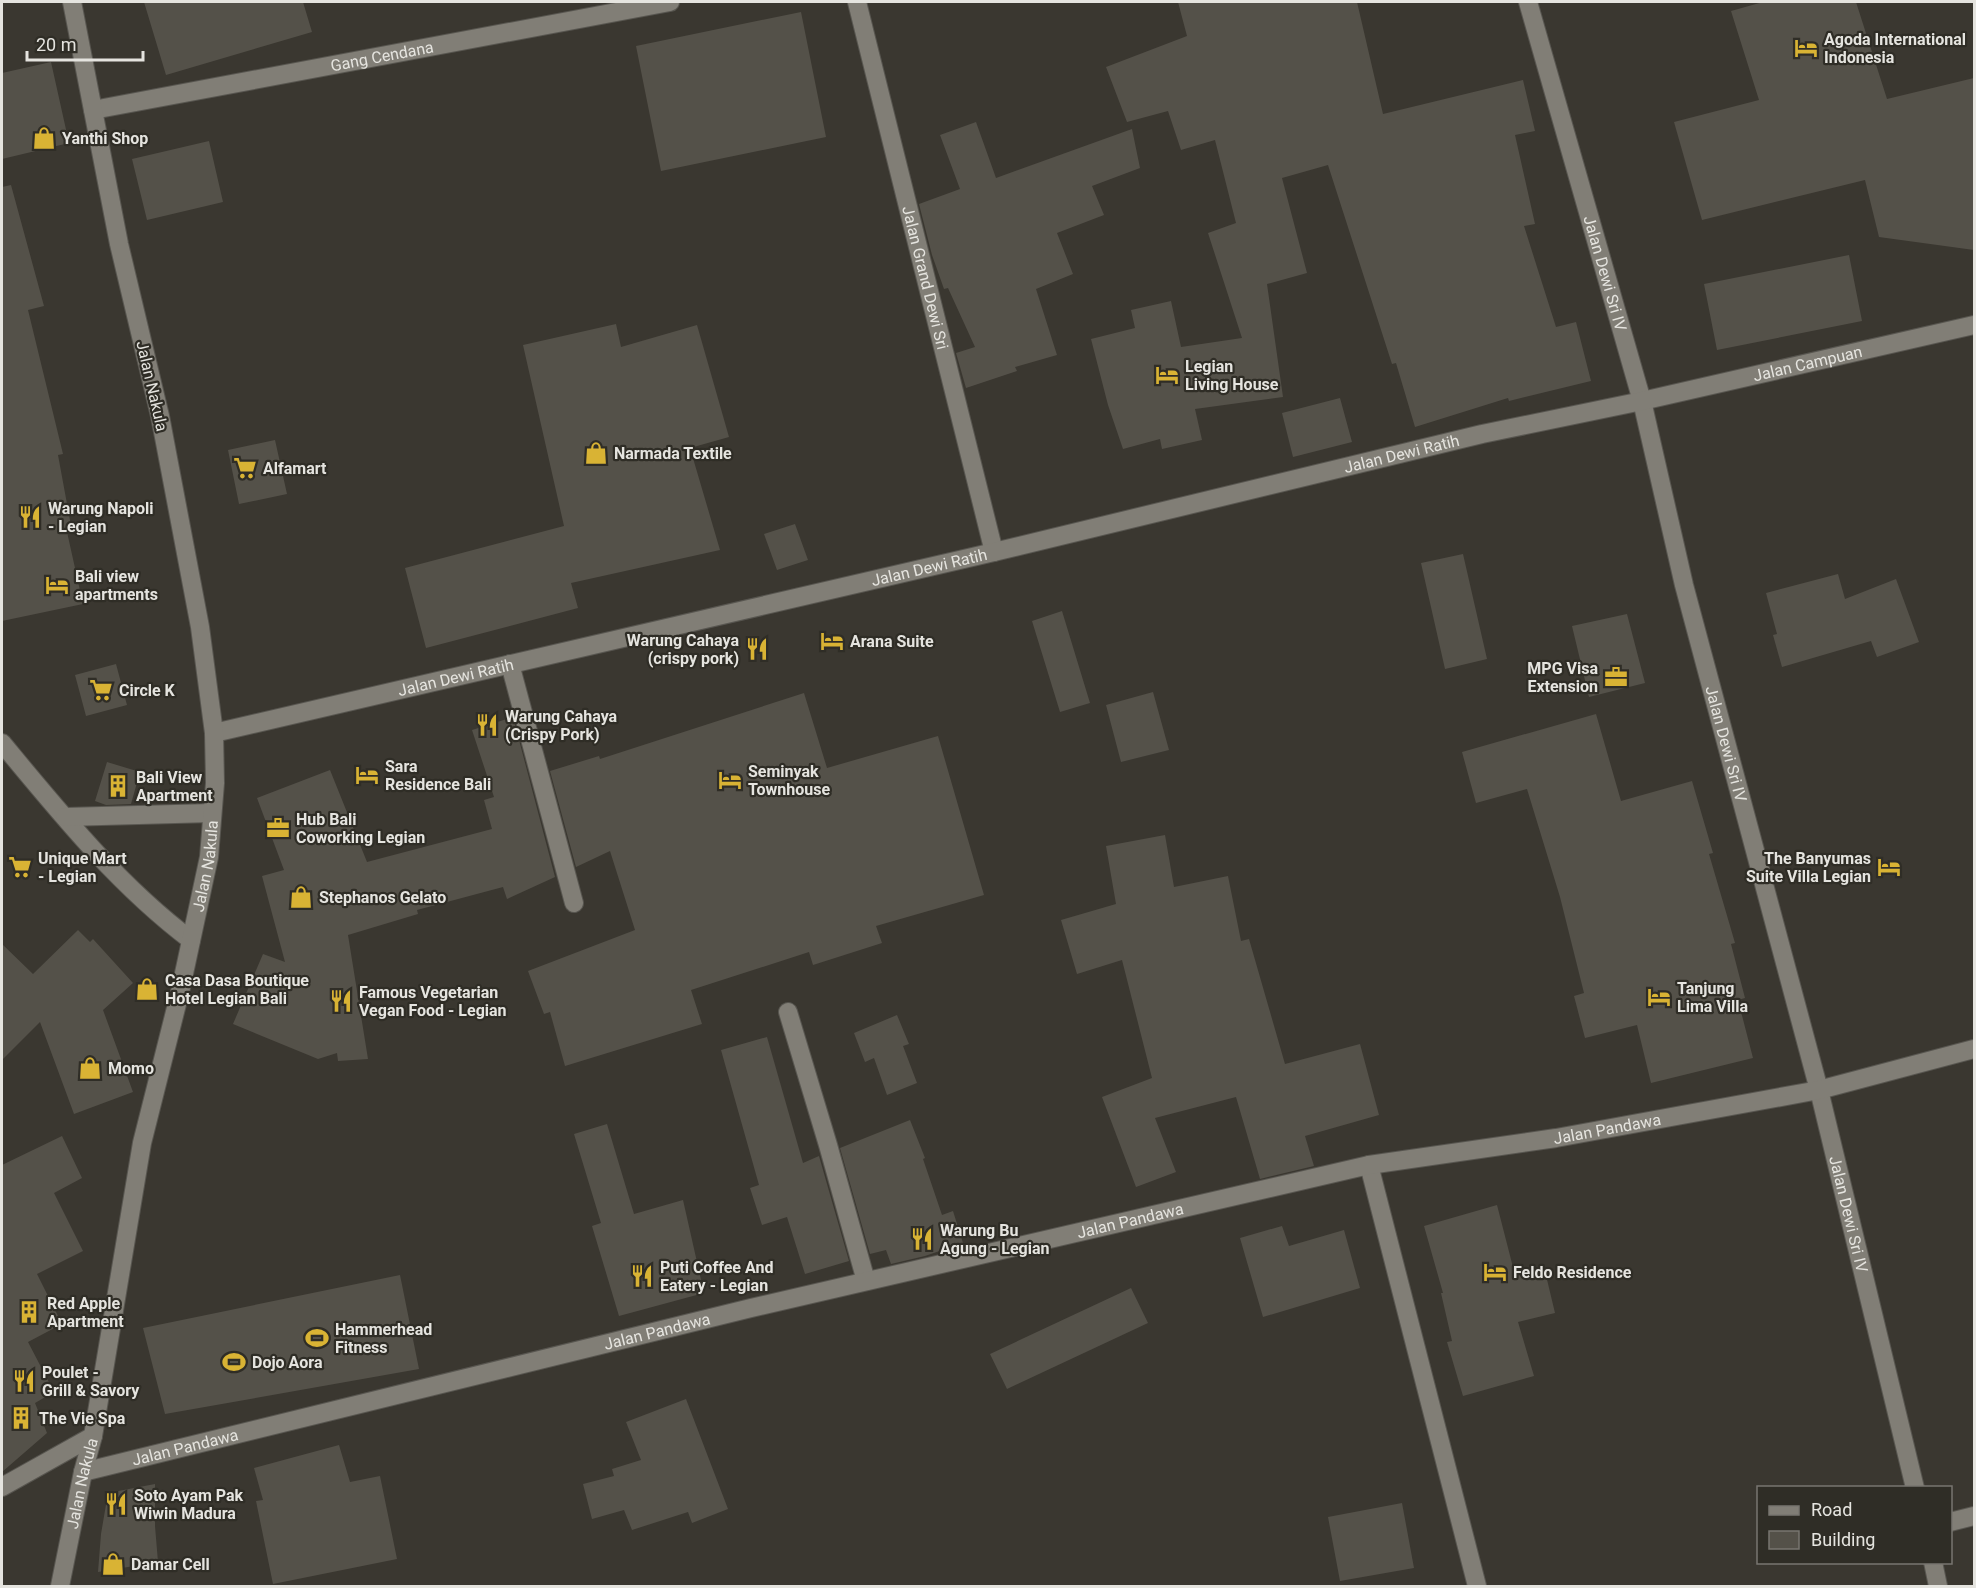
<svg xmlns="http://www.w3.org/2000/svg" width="1976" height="1588" font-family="Roboto,sans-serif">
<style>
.building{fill:#545149}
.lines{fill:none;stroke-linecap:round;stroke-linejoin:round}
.street-casing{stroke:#585650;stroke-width:20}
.secondary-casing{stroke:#585650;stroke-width:20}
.street{stroke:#817e76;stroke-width:18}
.secondary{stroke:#817e76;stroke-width:18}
.labels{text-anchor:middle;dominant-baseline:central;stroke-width:4.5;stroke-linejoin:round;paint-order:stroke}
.poi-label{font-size:16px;font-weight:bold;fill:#e5e4df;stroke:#2f2d26;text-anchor:start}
.street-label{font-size:16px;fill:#e5e4df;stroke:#2f2d26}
</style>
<rect width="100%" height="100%" fill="#3a3730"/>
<path class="building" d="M144,2h159l9,30 -146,43z
M1178,2h179l26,112 140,-34 12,51 -20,4 20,89 -11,2 32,101 20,-5 15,59 -82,20 -1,-3 -93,29 -19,-64 -4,1 -64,-199 -46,13 25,95 -40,11 16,113 -88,12 7,31 -40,9 -2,-10 -37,10 -15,-44 -17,-66 44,-11 -4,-18 40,-9 10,46 61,-9 -34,-105 28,-10 -21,-83 -34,10 -13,-39 -41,11 -21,-55 81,-31z
M1763,2h93l31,97 87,-21v172l-95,-13 -14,-57 -163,40 -28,-98 85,-22 -28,-89z
M801,12l25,125 -165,34 -25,-125z
M51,62l18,81 -67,16v-86z
M976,122l20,56 136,-49 8,39 -48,18 12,29 -47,18 16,41 -37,15 21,66 -42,12 2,4 -51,17 -10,-35 19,-6 -27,-59 -4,1 -12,-34 -13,-51 41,-15 -20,-54z
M209,141l14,61 -76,18 -15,-61z
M11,185l33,121 -16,4 35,144 -5,1 14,76 -5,1 16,72 -81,17v-434z
M1849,255l13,66 -145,29 -13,-66z
M616,324l5,23 76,-22 32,112 -39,11 30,102 -149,33 7,25 -152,40 -21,-80 159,-42 -41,-181z
M1340,398l12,44 -59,15 -11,-44z
M275,440l12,54 -48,10 -11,-54z
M795,524l13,36 -31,10 -13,-36z
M1463,554l24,105 -42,10 -24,-106z
M1838,574l7,25 51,-20 23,63 -42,15 -6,-16 -89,26 -9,-32 4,-1 -11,-41z
M1062,611l28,92 -30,9 -28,-91z
M1627,614l18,69 -56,14 -17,-71z
M116,664l11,41 -41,11 -11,-41z
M1153,692l16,58 -48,12 -15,-57z
M804,693l23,75 111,-32 46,159 -108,31 6,17 -69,22 -4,-13 -118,38 11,34 -137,42 -15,-54 -6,2 -16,-43 107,-41 -25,-79 -34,16 -26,-96 49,-15 1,3z
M1596,714l25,87 71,-20 21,72 -4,1 26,89 -4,1 14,54 -7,2 15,58 -102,25 -14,-58 -52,13 -11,-42 10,-3 -24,-96 -33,-108 -51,14 -14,-51z
M513,717l42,160 -48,22 -4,-12 -86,23 1,4 -70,21 20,124 -30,2 -1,-8 -19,6 -85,-35 30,-70 22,8 -23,-86 22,-6 -27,-72 73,-28 37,92 125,-33 -8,-29 10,-3 -22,-67z
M107,762l33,10 -9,32 -25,1 -11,-4z
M1165,835l9,52 54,-11 13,65 8,-2 36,125 75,-20 19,71 -74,21 9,30 -54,13 -24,-82 -81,21 21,54 -40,15 -34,-90 50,-19 -30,-118 -45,14 -16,-54 55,-16 -10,-58z
M78,930l12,12 3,-3 40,44 -30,27 30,82 -59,22 -34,-92 -38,38v-116l31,30z
M897,1015l12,29 -6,2 14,37 -30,12 -13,-37 -9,4 -11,-29z
M767,1037l36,126 16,-7 30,105 -44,13 -18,-57 -25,8 -12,-37 9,-3 -38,-135z
M910,1120l15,38 -2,1 19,56 11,-4 10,32 -38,13 -34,8 -5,-14 -16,4 -30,-106z
M607,1124l27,90 49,-14 21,93 -85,23 -27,-90 9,-3 -27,-89z
M62,1136l20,42 -28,15 29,58 -46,23 25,50 -34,18 26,50 -19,11 12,30 -45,39v-307z
M1497,1205l18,70 29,-8 11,46 -37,9 16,54 -71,20 -16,-54 5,-1 -11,-48h2l-19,-67z
M1282,1226l7,20 55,-16 16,58 -97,29 -23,-79z
M400,1275l19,94 -254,45 -22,-86z
M1131,1288l17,35 -141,66 -17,-35z
M686,1399l42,110 -36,14 -4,-11 -56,18 -8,-20 -32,9 -9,-35 31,-8 -2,-7 29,-9 -15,-38z
M339,1445l11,37 30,-6 17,83 -124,25 -17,-83 7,-1 -9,-32z
M155,1484v42l3,36 -60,10 3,-38 7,-41z
M1402,1503l12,65 -74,13 -12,-64z"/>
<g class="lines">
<g class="street-casing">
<g id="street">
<path id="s1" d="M857,2l137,550"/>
<path id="s2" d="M1528,2l114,399 42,184 135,505 96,398"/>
<path id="s3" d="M93,110l577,-108"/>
<path d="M510,664l64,239"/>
<path id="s4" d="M214,733l780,-181 488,-118 160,-33 332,-76"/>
<path d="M2,743c58,70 116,142 189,197"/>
<path d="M65,817l147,-4"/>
<path d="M788,1012l40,133 38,136"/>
<path d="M1369,1165l108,421"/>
<path id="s5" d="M83,1472l668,-164 618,-143 187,-27 263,-48 155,-41"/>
<path d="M2,1487l91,-51"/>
<path d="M1950,1522l24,-6"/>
<path d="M1933,1562l5,24"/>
</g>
</g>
<g class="secondary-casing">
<g id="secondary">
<path id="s6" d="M60,1586l23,-114 10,-36 49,-293 38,-151 29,-135 6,-74 -1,-50 -14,-106 -40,-211 -41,-172 -47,-242"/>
</g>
</g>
<use href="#street" class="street"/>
<use href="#secondary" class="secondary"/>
</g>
<defs>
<g id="hotel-bare" transform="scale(1.8)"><path d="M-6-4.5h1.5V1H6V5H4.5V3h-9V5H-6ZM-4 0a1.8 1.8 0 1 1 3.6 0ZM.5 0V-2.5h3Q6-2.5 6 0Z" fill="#d9b334" stroke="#2f2d26" stroke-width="2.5" paint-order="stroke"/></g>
<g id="shop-bare" transform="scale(1.8)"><path d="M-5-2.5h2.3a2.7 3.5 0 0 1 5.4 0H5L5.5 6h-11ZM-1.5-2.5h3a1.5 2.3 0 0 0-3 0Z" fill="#d9b334" stroke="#2f2d26" stroke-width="2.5" paint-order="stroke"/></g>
<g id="supermarket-bare" transform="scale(1.8)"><path d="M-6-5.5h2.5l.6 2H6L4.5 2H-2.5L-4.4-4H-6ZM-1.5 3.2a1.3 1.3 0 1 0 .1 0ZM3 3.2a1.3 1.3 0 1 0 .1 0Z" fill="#d9b334" stroke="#2f2d26" stroke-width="2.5" paint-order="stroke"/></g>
<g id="restaurant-bare" transform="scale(1.8)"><path d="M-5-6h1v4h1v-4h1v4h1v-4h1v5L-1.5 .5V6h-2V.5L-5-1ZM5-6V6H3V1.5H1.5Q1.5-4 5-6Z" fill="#d9b334" stroke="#2f2d26" stroke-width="2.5" paint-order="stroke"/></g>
<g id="office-bare" transform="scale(1.8)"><path d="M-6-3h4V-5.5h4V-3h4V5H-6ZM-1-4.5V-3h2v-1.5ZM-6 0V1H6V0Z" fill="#d9b334" stroke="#2f2d26" stroke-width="2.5" paint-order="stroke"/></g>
<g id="building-bare" transform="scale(1.8)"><path d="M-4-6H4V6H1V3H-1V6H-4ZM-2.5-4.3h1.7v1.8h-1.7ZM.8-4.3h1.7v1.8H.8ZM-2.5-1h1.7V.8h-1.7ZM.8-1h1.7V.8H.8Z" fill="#d9b334" stroke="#2f2d26" stroke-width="2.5" paint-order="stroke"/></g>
<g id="stadium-bare" transform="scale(1.8)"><path d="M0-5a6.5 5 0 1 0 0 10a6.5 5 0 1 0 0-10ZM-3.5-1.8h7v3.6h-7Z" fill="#d9b334" stroke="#2f2d26" stroke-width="2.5" paint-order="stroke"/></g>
</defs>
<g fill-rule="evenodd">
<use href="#hotel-bare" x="1806" y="48"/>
<use href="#shop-bare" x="44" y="138"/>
<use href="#hotel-bare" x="1167" y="375"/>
<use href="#shop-bare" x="596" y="453"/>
<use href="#supermarket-bare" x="245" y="468"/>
<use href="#restaurant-bare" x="30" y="517"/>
<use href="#hotel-bare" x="57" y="585"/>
<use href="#hotel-bare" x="832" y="641"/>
<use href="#restaurant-bare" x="757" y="649"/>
<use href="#office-bare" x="1616" y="677"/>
<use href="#supermarket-bare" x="101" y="690"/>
<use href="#restaurant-bare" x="487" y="725"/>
<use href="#hotel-bare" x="367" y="775"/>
<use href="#hotel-bare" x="730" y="780"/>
<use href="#building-bare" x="118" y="786"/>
<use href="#office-bare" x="278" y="828"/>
<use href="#supermarket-bare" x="20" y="867"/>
<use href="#hotel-bare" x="1889" y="867"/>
<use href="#shop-bare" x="301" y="897"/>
<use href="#shop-bare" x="147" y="989"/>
<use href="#hotel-bare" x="1659" y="997"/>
<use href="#restaurant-bare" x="341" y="1001"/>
<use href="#shop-bare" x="90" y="1068"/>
<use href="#restaurant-bare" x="922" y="1239"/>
<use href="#hotel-bare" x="1495" y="1272"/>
<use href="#restaurant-bare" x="642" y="1276"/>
<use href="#building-bare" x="29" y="1312"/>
<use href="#stadium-bare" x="317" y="1338"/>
<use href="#stadium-bare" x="234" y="1362"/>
<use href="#restaurant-bare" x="24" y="1381"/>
<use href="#building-bare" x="21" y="1418"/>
<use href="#restaurant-bare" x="116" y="1504"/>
<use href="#shop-bare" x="113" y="1564"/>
</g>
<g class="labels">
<g class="poi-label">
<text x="1824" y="39">Agoda International<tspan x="1824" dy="18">Indonesia</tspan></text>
<text x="62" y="138">Yanthi Shop</text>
<text x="1185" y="366">Legian<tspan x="1185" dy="18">Living House</tspan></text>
<text x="614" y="453">Narmada Textile</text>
<text x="263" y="468">Alfamart</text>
<text x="48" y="508">Warung Napoli<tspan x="48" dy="18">- Legian</tspan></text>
<text x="75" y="576">Bali view<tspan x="75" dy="18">apartments</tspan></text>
<text x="739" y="640" text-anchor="end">Warung Cahaya<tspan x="739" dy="18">(crispy pork)</tspan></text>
<text x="850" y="641">Arana Suite</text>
<text x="1598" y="668" text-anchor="end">MPG Visa<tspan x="1598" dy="18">Extension</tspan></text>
<text x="119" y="690">Circle K</text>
<text x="505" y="716">Warung Cahaya<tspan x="505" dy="18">(Crispy Pork)</tspan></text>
<text x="385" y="766">Sara<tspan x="385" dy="18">Residence Bali</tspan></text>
<text x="748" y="771">Seminyak<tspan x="748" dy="18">Townhouse</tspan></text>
<text x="136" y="777">Bali View<tspan x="136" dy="18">Apartment</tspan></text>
<text x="296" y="819">Hub Bali<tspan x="296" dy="18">Coworking Legian</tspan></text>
<text x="38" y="858">Unique Mart<tspan x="38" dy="18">- Legian</tspan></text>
<text x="1871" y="858" text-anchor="end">The Banyumas<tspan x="1871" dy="18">Suite Villa Legian</tspan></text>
<text x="319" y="897">Stephanos Gelato</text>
<text x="165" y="980">Casa Dasa Boutique<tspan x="165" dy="18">Hotel Legian Bali</tspan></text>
<text x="1677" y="988">Tanjung<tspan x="1677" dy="18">Lima Villa</tspan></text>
<text x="359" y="992">Famous Vegetarian<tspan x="359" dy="18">Vegan Food - Legian</tspan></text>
<text x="108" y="1068">Momo</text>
<text x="940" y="1230">Warung Bu<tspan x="940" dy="18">Agung - Legian</tspan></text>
<text x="660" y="1267">Puti Coffee And<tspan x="660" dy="18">Eatery - Legian</tspan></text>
<text x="1513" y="1272">Feldo Residence</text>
<text x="47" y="1303">Red Apple<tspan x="47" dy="18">Apartment</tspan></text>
<text x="335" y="1329">Hammerhead<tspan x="335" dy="18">Fitness</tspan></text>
<text x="252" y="1362">Dojo Aora</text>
<text x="42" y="1372">Poulet -<tspan x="42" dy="18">Grill &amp; Savory</tspan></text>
<text x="39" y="1418">The Vie Spa</text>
<text x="134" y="1495">Soto Ayam Pak<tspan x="134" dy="18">Wiwin Madura</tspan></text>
<text x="131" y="1564">Damar Cell</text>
</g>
<g class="street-label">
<text stroke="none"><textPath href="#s3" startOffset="294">Gang Cendana</textPath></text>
<text stroke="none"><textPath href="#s2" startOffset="282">Jalan Dewi Sri IV</textPath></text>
<text stroke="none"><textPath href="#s1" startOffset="284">Jalan Grand Dewi Sri</textPath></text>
<text stroke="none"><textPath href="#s4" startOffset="1636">Jalan Campuan</textPath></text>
<text transform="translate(152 386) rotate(77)">Jalan Nakula</text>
<text stroke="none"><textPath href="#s4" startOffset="1220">Jalan Dewi Ratih</textPath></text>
<text stroke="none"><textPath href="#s4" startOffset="734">Jalan Dewi Ratih</textPath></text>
<text stroke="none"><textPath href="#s4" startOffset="248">Jalan Dewi Ratih</textPath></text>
<text stroke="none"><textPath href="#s2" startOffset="768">Jalan Dewi Sri IV</textPath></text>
<text stroke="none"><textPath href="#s6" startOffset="735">Jalan Nakula</textPath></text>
<text stroke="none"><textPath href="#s5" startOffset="1563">Jalan Pandawa</textPath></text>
<text stroke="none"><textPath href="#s2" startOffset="1254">Jalan Dewi Sri IV</textPath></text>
<text stroke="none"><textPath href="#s5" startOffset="1077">Jalan Pandawa</textPath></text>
<text stroke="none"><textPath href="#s5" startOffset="591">Jalan Pandawa</textPath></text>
<text stroke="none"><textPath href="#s5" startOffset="105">Jalan Pandawa</textPath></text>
<text stroke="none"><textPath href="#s6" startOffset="105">Jalan Nakula</textPath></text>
</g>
</g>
<rect width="1976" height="1588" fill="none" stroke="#e5e4df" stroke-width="6"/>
<rect x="1757" y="1486" width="195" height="78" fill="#2f2d26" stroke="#787670" stroke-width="1.5"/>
<rect x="1769" y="1506" width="30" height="9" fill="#817e76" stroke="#787670" stroke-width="1.5"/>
<text x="1811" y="1516" font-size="18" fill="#e5e4df">Road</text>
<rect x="1769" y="1531" width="30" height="18" fill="#545149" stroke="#787670" stroke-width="1.5"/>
<text x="1811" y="1546" font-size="18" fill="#e5e4df">Building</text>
<path d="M27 51v9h116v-9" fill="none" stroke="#e5e4df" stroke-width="3"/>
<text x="36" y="51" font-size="18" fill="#e5e4df" stroke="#2f2d26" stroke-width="4.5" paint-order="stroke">20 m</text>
</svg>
